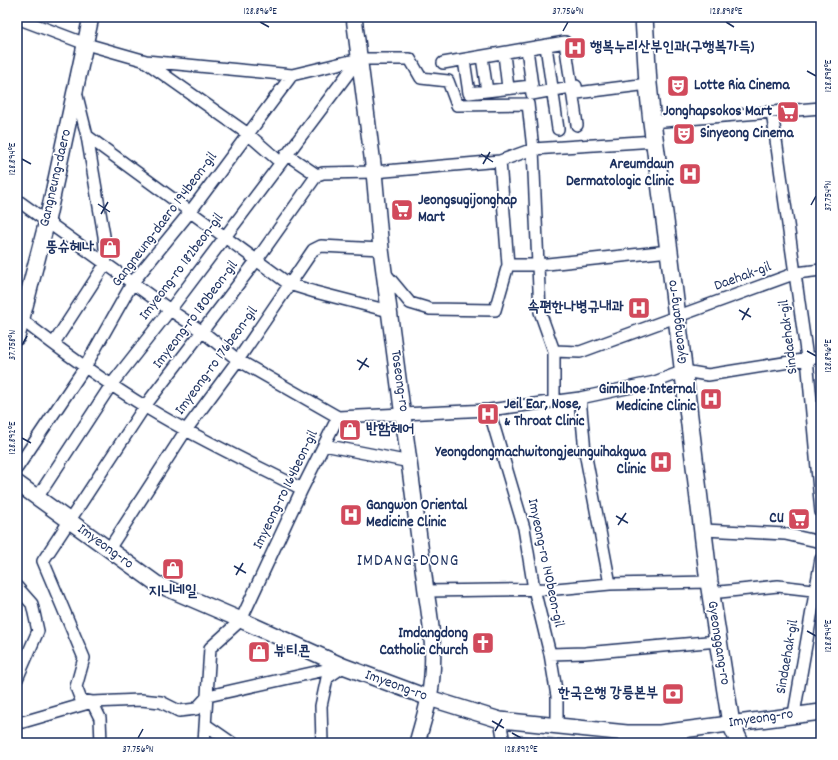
<svg xmlns="http://www.w3.org/2000/svg" width="838" height="760" font-family="Dekko,'Poor Story',sans-serif">
<style>
.green{fill:#dee1e7;stroke:#7c88a2}
.lines{fill:none;stroke-linecap:round;stroke-linejoin:round}
.street-casing{stroke:#1b2f5e;stroke-width:14}
.secondary-casing{stroke:#1b2f5e;stroke-width:18}
.primary-casing{stroke:#1b2f5e;stroke-width:20}
.street{stroke:#fff;stroke-width:11}
.secondary{stroke:#fff;stroke-width:15}
.primary{stroke:#fff;stroke-width:17}
.ticks{fill:none;stroke:#1b2f5e;stroke-width:1.5}
.labels{text-anchor:middle;dominant-baseline:central;stroke-width:3.5;stroke-linejoin:round;paint-order:stroke}
.poi-label{font-size:15px;font-weight:bold;fill:#1b2f5e;stroke:#fff;text-anchor:end}
.street-label{font-size:15px;fill:#1b2f5e;stroke:#fff}
.quarter-label{font-size:17px;letter-spacing:1px;fill:#1b2f5e;stroke:#fff}
.neatline{fill:none;stroke:#1b2f5e;stroke-width:1.5}
.ticks-label{font-size:10px;text-anchor:middle;fill:#1b2f5e}
</style>
<rect width="100%" height="100%" fill="#fff"/>
<filter id="ink" filterUnits="userSpaceOnUse"><feTurbulence type="fractalNoise" baseFrequency=".025" numOctaves="2"/><feDisplacementMap in="SourceGraphic" scale="8" xChannelSelector="R" yChannelSelector="G"/><feConvolveMatrix kernelMatrix="1 2 1 2 8 2 1 2 1" color-interpolation-filters="sRGB"/></filter>
<g filter="url(#ink)">
<path class="green" d="M515,735l97,8h-96z"/>
<g class="lines">
<g class="street-casing">
<path id="street" d="M17,18l69,26 60,17 146,14 67,-16h51l11,19 27,3 9,24 71,-1 5,45 7,163 14,39v50
M546,46l12,83
M527,49l6,44
M504,54l4,34
M482,57l5,34
M464,60l5,33 62,-7 1,8 44,-8 1,7 71,-9
M146,62l102,72 32,28
M443,63l122,-21 12,83
M772,112l35,246 14,154
M652,122l169,-14
M87,136l202,148 26,8 74,19
M286,154l31,21
M500,161l8,104h30l131,-14
M17,200l153,110 33,22 35,28 100,57 151,-7 91,-12 75,-16 29,-11 24,4 113,-18
M385,273l25,30 20,6 65,1 13,-45
M17,316c42,33 86,65 132,93 49,30 102,54 153,80
M54,343l52,-80 -2,-27 -17,-100 -11,-44
M554,351l26,1 216,-79 25,-3
M580,398l5,54 25,132
M489,410l35,118 10,61 16,65 7,42v30
M324,445l86,17
M17,468l68,-101 48,-85 57,-70 102,-137
M37,498l74,-113 59,-75 189,-251
M704,530l81,4 36,8
M109,549l77,-119 52,-70 75,-110 8,-4 60,3
M17,587l15,17 6,27 -21,48
M426,591l130,-2 54,-5 99,-2
M710,593l68,-7 43,5
M550,654l35,-1 133,-12
M794,714l27,-155
M500,720l4,23
M17,721l6,1 69,-20 49,-2 20,2 18,9 17,-2 12,-13 135,-30
M206,725l26,18
M101,743l-1,-25 -8,-16 -11,-2 -5,-13 8,-29 -41,-97 102,-155 111,-145 61,-86 6,-2 51,-1 126,-11 33,-12 122,-8
M204,743l6,-95 31,-28 61,-131 36,-72
M322,743l-1,-37 6,-28 13,-9"/>
</g>
<g class="secondary-casing">
<path id="secondary" d="M354,17l20,155 7,77 45,342c6,36 10,71 3,107 -3,15 -8,30 -12,45
M17,337l30,-116 44,-204
M17,483l140,101 84,36 102,46 86,32 71,22 127,13h33l161,-21"/>
</g>
<g class="primary-casing">
<path id="primary" d="M644,17l4,67 4,38 17,129 40,331 22,142 9,19"/>
</g>
<use href="#street" class="street"/>
<use href="#secondary" class="secondary"/>
<use href="#primary" class="primary"/>
</g>
</g>
<path class="ticks" d="M260,22l9,5M726,22l8,5M563,31l5,-9M807,71l9,5M481,154l12,8M22,159l9,5M483,164l7,-12M98,204l12,8M811,205l5,-9M101,214l7,-12M739,310l12,7M742,320l7,-12M22,345l5,-9M807,351l9,5M357,360l12,7M359,370l8,-12M22,438l9,5M616,516l12,7M618,525l8,-12M234,566l12,7M236,575l7,-12M807,631l9,5M492,721l12,7M495,731l7,-12M512,733l9,5M138,738l5,-9"/>
<defs>
<g id="hospital-square" transform="scale(1.15)"><rect x="-9" y="-9" width="18" height="18" rx="4" fill="#d1495b" stroke="#fff"/><path d="M-5-5h3v3.5h4V-5h3V5h-3V1.5h-4V5h-3Z" fill="#fff"/></g>
<g id="theatre-square" transform="scale(1.15)"><rect x="-9" y="-9" width="18" height="18" rx="4" fill="#d1495b" stroke="#fff"/><path d="M-5-5.5Q0-4 5-5.5V0Q5 5 0 6Q-5 5-5 0ZM-3.3-2.5H-1v1.5H-3.3ZM1-2.5H3.3v1.5H1ZM-2.8 1Q0 5.5 2.8 1Z" fill="#fff"/></g>
<g id="supermarket-square" transform="scale(1.15)"><rect x="-9" y="-9" width="18" height="18" rx="4" fill="#d1495b" stroke="#fff"/><path d="M-6-5.5h2.5l.6 2H6L4.5 2H-2.5L-4.4-4H-6ZM-1.5 3.2a1.3 1.3 0 1 0 .1 0ZM3 3.2a1.3 1.3 0 1 0 .1 0Z" fill="#fff"/></g>
<g id="shop-square" transform="scale(1.15)"><rect x="-9" y="-9" width="18" height="18" rx="4" fill="#d1495b" stroke="#fff"/><path d="M-5-2.5h2.3a2.7 3.5 0 0 1 5.4 0H5L5.5 6h-11ZM-1.5-2.5h3a1.5 2.3 0 0 0-3 0Z" fill="#fff"/></g>
<g id="church-square" transform="scale(1.15)"><rect x="-9" y="-9" width="18" height="18" rx="4" fill="#d1495b" stroke="#fff"/><path d="M-1.2-6h2.4v3.5h3.3v2.4h-3.3V6h-2.4V-.1h-3.3v-2.4h3.3Z" fill="#fff"/></g>
<g id="bank-square" transform="scale(1.15)"><rect x="-9" y="-9" width="18" height="18" rx="4" fill="#d1495b" stroke="#fff"/><path d="M-6-4H6V4H-6ZM0-2.3a2.3 2.3 0 1 0 0 4.6a2.3 2.3 0 1 0 0-4.6Z" fill="#fff"/></g>
</defs>
<g fill-rule="evenodd">
<use href="#hospital-square" x="575" y="48"/>
<use href="#theatre-square" x="678" y="86"/>
<use href="#supermarket-square" x="788" y="112"/>
<use href="#theatre-square" x="684" y="134"/>
<use href="#hospital-square" x="690" y="174"/>
<use href="#supermarket-square" x="402" y="210"/>
<use href="#shop-square" x="110" y="248"/>
<use href="#hospital-square" x="639" y="308"/>
<use href="#hospital-square" x="711" y="399"/>
<use href="#hospital-square" x="488" y="414"/>
<use href="#shop-square" x="350" y="430"/>
<use href="#hospital-square" x="661" y="462"/>
<use href="#hospital-square" x="351" y="515"/>
<use href="#supermarket-square" x="799" y="519"/>
<use href="#shop-square" x="173" y="569"/>
<use href="#church-square" x="483" y="643"/>
<use href="#shop-square" x="259" y="652"/>
<use href="#bank-square" x="673" y="694"/>
</g>
<g class="labels">
<g class="poi-label">
<text x="590" y="48" text-anchor="start">행복누리산부인과(구행복가득)</text>
<text x="694" y="86" text-anchor="start">Lotte Ria Cinema</text>
<text x="772" y="112">Jonghapsokos Mart</text>
<text x="700" y="134" text-anchor="start">Sinyeong Cinema</text>
<text x="674" y="165">Areumdaun<tspan x="674" dy="17">Dermatologic Clinic</tspan></text>
<text x="418" y="201" text-anchor="start">Jeongsugijonghap<tspan x="418" dy="17">Mart</tspan></text>
<text x="94" y="248">뚱슈헤나</text>
<text x="624" y="308">속편한나병규내과</text>
<text x="696" y="390">Gimilhoe Internal<tspan x="696" dy="17">Medicine Clinic</tspan></text>
<text x="504" y="405" text-anchor="start">Jeil Ear, Nose,<tspan x="504" dy="17">&amp; Throat Clinic</tspan></text>
<text x="366" y="430" text-anchor="start">반함헤어</text>
<text x="646" y="453">Yeongdongmachwitongjeunguihakgwa<tspan x="646" dy="17">Clinic</tspan></text>
<text x="366" y="506" text-anchor="start">Gangwon Oriental<tspan x="366" dy="17">Medicine Clinic</tspan></text>
<text x="784" y="519">CU</text>
<text x="173" y="592" text-anchor="middle">지니네일</text>
<text x="468" y="634">Imdangdong<tspan x="468" dy="17">Catholic Church</tspan></text>
<text x="274" y="652" text-anchor="start">뷰티콘</text>
<text x="658" y="694">한국은행 강릉본부</text>
</g>
<g class="street-label">
<text transform="translate(56 178) rotate(-77)">Gangneung-daero</text>
<text transform="translate(165 220) rotate(-53)">Gangneung-daero 194beon-gil</text>
<text transform="translate(182 267) rotate(-53)">Imyeong-ro 182beon-gil</text>
<text transform="translate(743 277) rotate(-20)">Daehak-gil</text>
<text transform="translate(196 315) rotate(-53)">Imyeong-ro 180beon-gil</text>
<text transform="translate(678 322) rotate(-97)">Gyeonggang-ro</text>
<text transform="translate(789 337) rotate(-97)">Sindaehak-gil</text>
<text transform="translate(217 361) rotate(-54)">Imyeong-ro 176beon-gil</text>
<text transform="translate(399 381) rotate(82)">Toseong-ro</text>
<text transform="translate(286 490) rotate(-64)">Imyeong-ro 164beon-gil</text>
<text transform="translate(105 547) rotate(36)">Imyeong-ro</text>
<text transform="translate(545 563) rotate(78)">Imyeong-ro 140beon-gil</text>
<text transform="translate(718 643) rotate(81)">Gyeonggang-ro</text>
<text transform="translate(788 657) rotate(-80)">Sindaehak-gil</text>
<text transform="translate(396 686) rotate(20)">Imyeong-ro</text>
<text transform="translate(761 719) rotate(-8)">Imyeong-ro</text>
</g>
<g class="quarter-label">
<text x="408" y="562">IMDANG-DONG</text>
</g>
</g>
<rect width="838" height="760" fill="none" stroke="#fff" stroke-width="44"/>
<rect x="22" y="22" width="794" height="716" class="neatline"/>
<g class="ticks-label">
<text x="260" y="14">128.896°E</text>
<text x="568" y="14">37.756°N</text>
<text x="726" y="14">128.898°E</text>
<text transform="translate(827 76) rotate(-90)" y="4">128.898°E</text>
<text transform="translate(11 159) rotate(-90)" y="4">128.894°E</text>
<text transform="translate(827 196) rotate(-90)" y="4">37.754°N</text>
<text transform="translate(11 345) rotate(-90)" y="4">37.758°N</text>
<text transform="translate(827 356) rotate(-90)" y="4">128.896°E</text>
<text transform="translate(11 438) rotate(-90)" y="4">128.892°E</text>
<text transform="translate(827 636) rotate(-90)" y="4">128.894°E</text>
<text x="138" y="752">37.756°N</text>
<text x="521" y="752">128.892°E</text>
</g>
</svg>
